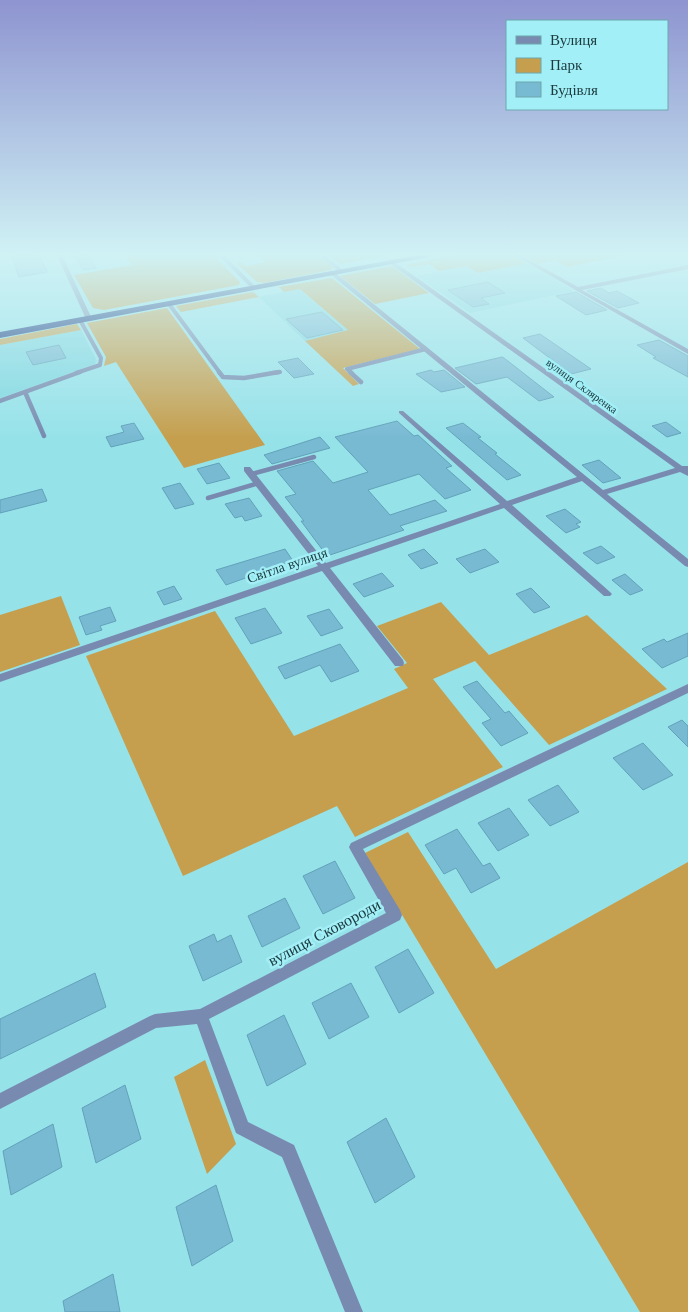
<svg xmlns="http://www.w3.org/2000/svg" width="688" height="1312" font-family="'Libre Baskerville',serif">
<style>
.built{fill:#81d7e0}
.green{fill:#c59f4e}
.building{fill:#79bad3;stroke:#61a2ba}
.lines{fill:none;stroke-linecap:round;stroke-linejoin:round}
.lane-far1{stroke:#788aaf;stroke-width:4}
.lane{stroke:#788aaf;stroke-width:4.5}
.street{fill:#788aaf;fill-rule:evenodd}
.highway{fill:#15337d;fill-rule:evenodd}
.labels{text-anchor:middle;dominant-baseline:central;stroke-width:5;stroke-linejoin:round;paint-order:stroke}
.far-street-label{font-size:11px;fill:#1a3a3d;stroke:#a3eff7}
.street-label{font-size:14px;fill:#1a3a3d;stroke:#a3eff7}
.near-street-label{font-size:16px;fill:#1a3a3d;stroke:#a3eff7}
</style>
<rect width="100%" height="100%" fill="#96e2e9"/>
<path class="built" d="M527,263l47,28 -104,22 -53,-37 50,-10 11,7z
M299,289l50,42 -44,10 -46,-44z
M81,330l15,29 -1,5 -95,34v-53z"/>
<path class="green" d="M124,255h89l27,27 -1,3 -135,25 -11,-2 -19,-33 58,-10z
M257,255h61l15,11 -2,4 -67,13 -7,-1 -21,-19 6,-1 4,4 19,-4z
M328,255h64l-52,9z
M457,255h54l16,8 -49,10 -11,-7 -28,5 -10,-7 -18,3 -6,-2z
M522,255h102l-57,12 -12,-7 -17,4z
M392,266l37,27 -54,11 -35,-28z
M332,278l88,71 -77,19 16,16 -6,2 -48,-45 43,-11 -48,-41 -16,3 -5,-5z
M253,292l6,5 -78,15 -5,-6z
M167,308l98,137 -81,23 -68,-106 -12,4 2,-9 -19,-34z
M77,324l4,6 -81,15v-6z
M61,596l19,49 -80,27v-57z
M441,602l48,53 98,-40 80,74 -118,56 -74,-84 -42,18 70,88 -148,70 -18,-31 -154,70 -97,-220 129,-45 79,125 114,-48 -14,-19 13,-6 -30,-37z
M408,832l88,137 192,-107v450h-48l-275,-459z
M205,1060l31,84 -29,30 -33,-97z"/>
<path class="building" d="M11,255h26l1,2 3,1 6,14 -28,5z
M75,255h14l7,13 -13,2z
M488,282l17,11 -24,5 8,6 -16,3 -25,-17z
M601,288l8,5 8,-2 22,12 -21,5 -31,-17z
M576,292l31,18 -21,5 -30,-19z
M322,312l21,18 -36,8 -21,-19z
M540,334l51,35 -20,5 -48,-36z
M659,340l29,16v21l-35,-19 3,-1 -19,-12z
M59,345l7,13 -33,7 -7,-13z
M502,357l2,1 50,39 -15,4 -32,-24 -31,7 -21,-16z
M298,358l16,16 -20,4 -16,-16z
M431,370l3,2 10,-2 21,17 -24,5 -25,-18z
M397,421l17,15 4,-1 34,31 -6,2 25,22 -26,9 -26,-25 -51,16 22,25 45,-15 12,11 -47,15 4,4 -77,26 -26,-35h3l-19,-24 11,-3 -19,-23 36,-10 20,22 35,-11 -33,-35z
M666,422l15,11 -14,4 -15,-11z
M134,423l10,16 -33,8 -5,-10 18,-5 -3,-6z
M463,423l18,14 -3,1 19,15 -2,1 26,21 -14,5 -61,-52z
M320,437l10,11 -58,16 -8,-9z
M599,460l22,18 -18,5 -21,-18z
M219,463l11,15 -23,6 -10,-15z
M180,483l14,21 -19,5 -13,-21z
M42,489l5,12 -47,12v-13z
M249,498l13,18 -17,5 -3,-5 -7,2 -10,-14z
M565,509l16,13 -5,2 4,3 -14,6 -20,-17z
M601,546l14,11 -18,7 -14,-11z
M285,549l8,12 -67,24 -10,-15z
M424,549l14,14 -17,6 -13,-14z
M485,549l14,13 -29,11 -14,-14z
M382,573l12,13 -30,11 -11,-13z
M625,574l18,16 -13,5 -18,-15z
M174,586l8,13 -18,6 -7,-13z
M531,588l19,19 -16,6 -18,-19z
M110,607l6,14 -16,5 2,4 -16,5 -7,-18z
M265,608l17,25 -31,11 -16,-26z
M329,609l14,19 -22,8 -14,-20z
M688,633v23l-26,12 -20,-19 22,-10 3,3z
M340,644l19,27 -28,11 -11,-17 -35,14 -7,-12z
M477,681l28,32 4,-2 19,22 -27,13 -19,-23 9,-4 -28,-32z
M682,720l6,6v21l-20,-20z
M643,743l30,32 -30,15 -30,-32z
M558,785l21,27 -29,14 -22,-26z
M509,808l20,27 -31,16 -20,-28z
M457,829l26,37 7,-3 10,15 -29,15 -15,-25 -12,6 -19,-29z
M335,861l20,37 -32,16 -20,-38z
M285,898l15,30 -38,19 -14,-31z
M214,934l3,8 14,-7 11,27 -39,19 -14,-35z
M408,949l26,44 -35,20 -24,-46z
M95,973l11,34 -106,52v-40z
M351,983l18,34 -40,22 -17,-36z
M284,1015l22,49 -39,22 -20,-51z
M125,1085l16,54 -45,24 -14,-55z
M386,1118l29,59 -40,26 -28,-61z
M53,1124l9,43 -51,28 -8,-44z
M216,1185l17,56 -41,25 -16,-59z
M113,1274l7,38h-55l-2,-11z"/>
<g class="lines">
<path class="lane-far1" d="M221,255l32,32
M169,304l51,69
M76,373l24,-8 1,-7 -21,-38
M272,373l8,-1
M352,373l-5,-4 79,-20"/>
<path class="lane" d="M219,372l4,5 21,1 35,-6
M350,372l11,10
M25,392l19,44
M0,401l80,-29
M252,474l62,-17
M208,498l51,-15"/>
<path class="street" d="M57,255h5l30,64 -1,1 -5,-1z
M319,255h5l19,15v2h-4z
M514,255h6l58,32 110,-22v4l-106,21 106,59v5z
M389,261h4l289,205h6v10l-8,-4 -73,22 81,65v8l-3,-1 -103,-85 -70,24 98,87 2,2 -2,2h-6l-100,-88 -174,60 73,92 1,3 -1,3h-8l-73,-95 -322,111v-8l318,-108 -74,-95v-4h6l76,96 174,-59 -101,-91v-2h4l104,90 70,-24 -248,-204v-2h4l270,219 72,-22 -286,-205z
M688,684v9l-325,156 37,61 2,5 -2,5 -191,99 39,103 46,23 69,167h-18l-63,-155 -46,-24 -39,-109 -41,4 -156,81v-16l150,-77 5,-2 45,-5 186,-96 -35,-62 -2,-4 2,-4z"/>
<path class="highway" d="M419,255h14l-4,2 -429,81v-6z"/>
</g>
<linearGradient id="sky" x2="0" y2="1"><stop stop-color="#8e94d0"/><stop offset="0.58" stop-color="#d0f2f5"/><stop offset="1" stop-color="#d0f2f5" stop-opacity="0"/></linearGradient>
<rect width="688" height="438" fill="url(#sky)"/>
<g class="labels">
<g class="far-street-label">
<text transform="translate(582 386) rotate(36)">вулиця Скляренка</text>
</g>
<g class="street-label">
<text transform="translate(287 565) rotate(-19)">Світла вулиця</text>
</g>
<g class="near-street-label">
<text transform="translate(324 932) rotate(-28)">вулиця Сковороди</text>
</g>
</g>
<rect x="506" y="20" width="162" height="90" fill="#a3eff7" stroke="#6ca7ad"/>
<rect x="516" y="36" width="25" height="8" fill="#788aaf" stroke="#6ca7ad"/>
<text x="550" y="45" font-size="15" fill="#1a3a3d">Вулиця</text>
<rect x="516" y="58" width="25" height="15" fill="#c59f4e" stroke="#6ca7ad"/>
<text x="550" y="70" font-size="15" fill="#1a3a3d">Парк</text>
<rect x="516" y="82" width="25" height="15" fill="#79bad3" stroke="#6ca7ad"/>
<text x="550" y="95" font-size="15" fill="#1a3a3d">Будівля</text>
</svg>
